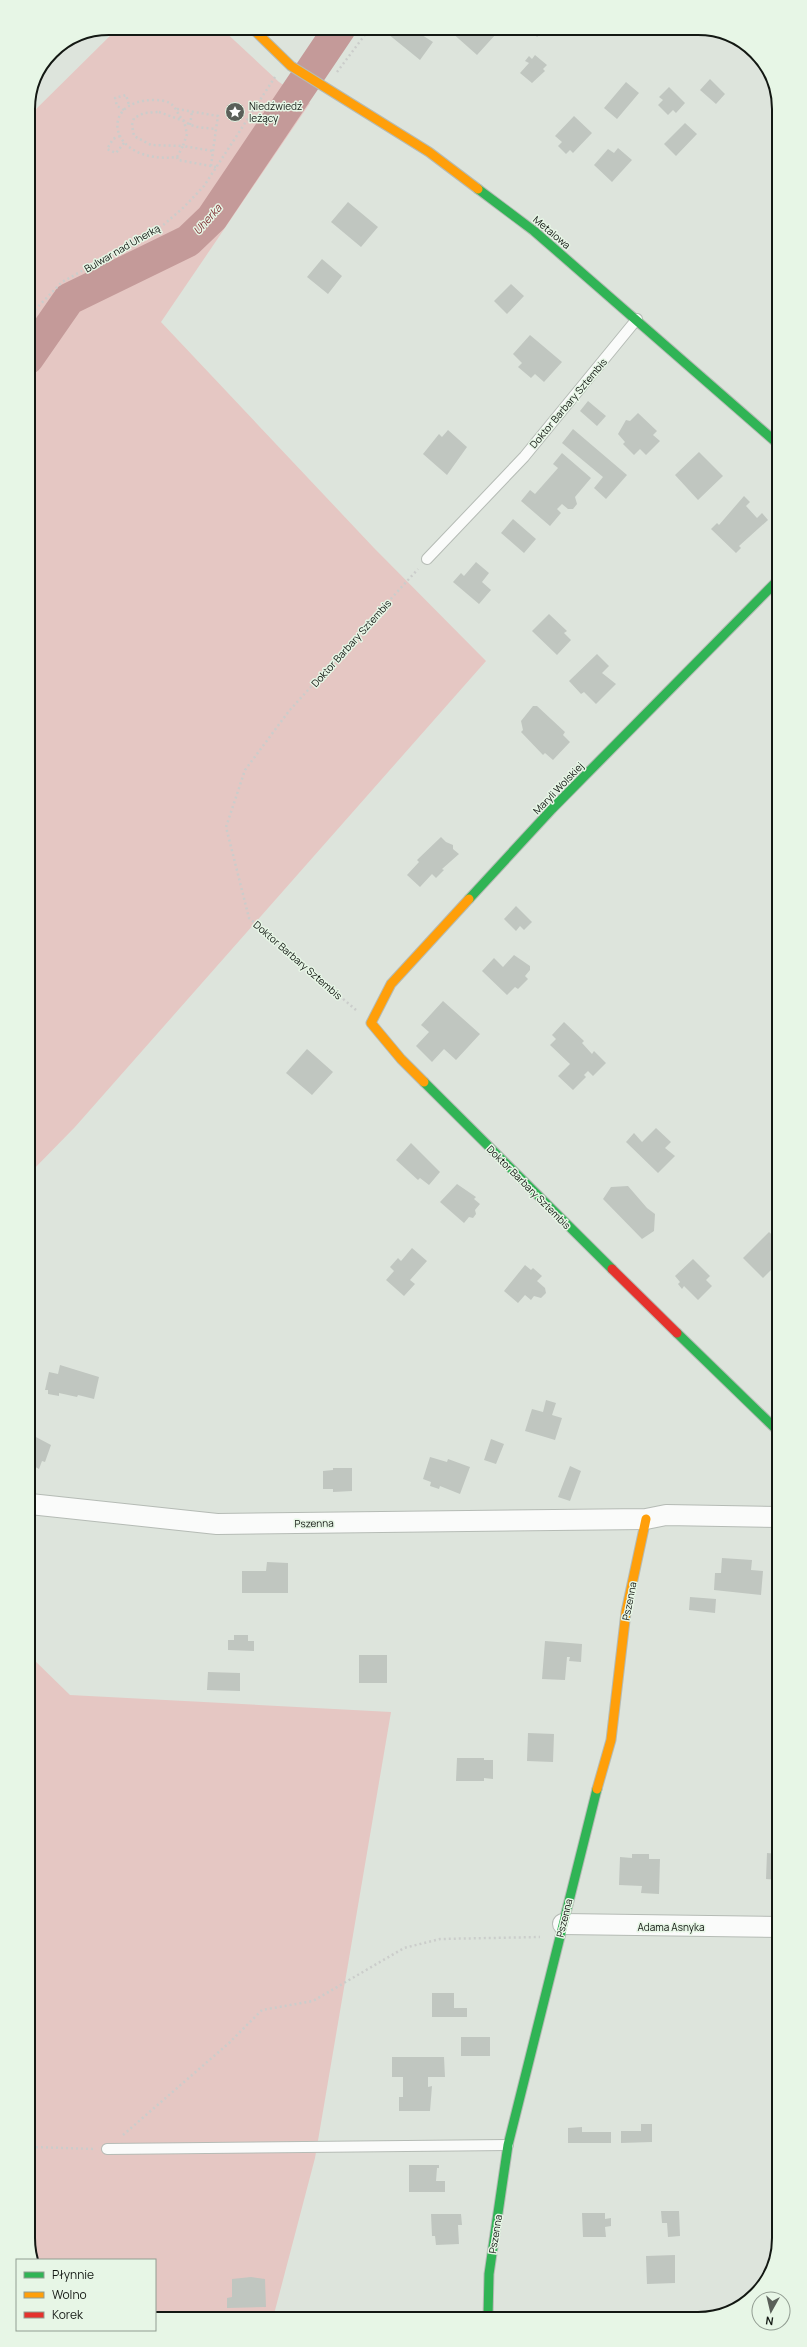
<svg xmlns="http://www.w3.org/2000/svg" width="807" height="2347" font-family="Manrope,sans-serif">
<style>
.green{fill:#e5c7c3}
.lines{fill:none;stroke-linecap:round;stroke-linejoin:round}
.river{stroke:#c49a99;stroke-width:32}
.building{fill:#c0c6c0}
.lane-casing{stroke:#b5bbb5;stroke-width:12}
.street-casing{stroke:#b5bbb5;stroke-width:22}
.fast-casing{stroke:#b5bbb5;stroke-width:11}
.slow-casing{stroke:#b5bbb5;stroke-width:11}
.jam-casing{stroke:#b5bbb5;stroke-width:11}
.path{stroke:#cbcdcb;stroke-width:2.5;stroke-dasharray:2 3;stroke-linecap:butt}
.lane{stroke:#fafbfa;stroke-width:10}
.street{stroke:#fafbfa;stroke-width:20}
.fast{stroke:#30b455;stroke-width:9}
.slow{stroke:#ff9f0a;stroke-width:9}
.jam{stroke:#e5322d;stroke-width:9}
.labels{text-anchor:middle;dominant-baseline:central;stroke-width:3;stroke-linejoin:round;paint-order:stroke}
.poi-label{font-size:10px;fill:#131813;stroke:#e7f6e6;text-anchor:start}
.street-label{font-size:10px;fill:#131813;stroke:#e7f6e6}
.water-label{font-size:11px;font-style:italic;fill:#83363a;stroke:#e7f6e6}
.rim{fill:none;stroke:#131813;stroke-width:2}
</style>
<rect width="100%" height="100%" fill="#dde4dc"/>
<path class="green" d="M118,28h103l58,54 31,21 -149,219 213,226 112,113 -411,466 -46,47 -1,-1057z
M30,1656l40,39 321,17 -76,446 -42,160 -118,1v-59l-124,-1z"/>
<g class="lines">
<path class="river" d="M28,358l41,-59 119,-58 24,-23 128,-190"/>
</g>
<path class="building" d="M393,28h18l22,14 -13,18 -32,-26z
M452,28h38l6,6 -19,21 -27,-24z
M529,28h18l-10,9z
M535,55l12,10 -4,4 2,2 -13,12 -12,-10 9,-10 -4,-2 4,-5 3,3z
M710,79l15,15 -9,10 -16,-14z
M626,82l13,11 -22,26 -13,-11z
M669,87l16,16 -9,10 -3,-3 -5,5 -10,-10 5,-5 -4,-3z
M574,116l18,17 -19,20 -3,-3 -4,4 -8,-8 4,-4 -7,-6z
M685,123l12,11 -21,22 -12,-12z
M618,148l14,12 -20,22 -18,-17 14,-16 6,4z
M348,202l30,25 -17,20 -30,-25z
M322,259l20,17 -14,18 -21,-17z
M511,284l13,12 -17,18 -13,-13z
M530,335l32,27 -18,20 -9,-8 -4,4 -13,-11 4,-4 -9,-9z
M588,401l18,15 -9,10 -17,-15z
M638,413l19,18 -4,4 7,6 -14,14 -6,-6 -6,6 -11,-11 2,-2 -7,-8 8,-14 4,1z
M573,429l54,46 -21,24 -12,-11 9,-11 -41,-34z
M448,430l19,17 -20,28 -24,-21 16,-20 3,3z
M699,452l24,24 -25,24 -23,-25z
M562,453l29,25 -16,19 2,7 -4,5h-5l-6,-5 -5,5 4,4 -11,13 -29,-25 9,-11 5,4 23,-26 -5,-4z
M744,496l6,6 -4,4 11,12 5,-5 6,7 -29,26 2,2 -5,5 -25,-24 6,-6 2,2z
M513,519l23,20 -12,14 -23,-20z
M476,562l13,11 -7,9 9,8 -12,14 -26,-22 8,-9 3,3z
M549,614l18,17 -3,2 7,7 -14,15 -25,-24z
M597,654l12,12 -7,7 14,11 -20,20 -12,-12 -3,2 -12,-13z
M533,706h4l28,26 -2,3 7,7 -17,18 -8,-7 -2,2 -22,-23 2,-2 -2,-9z
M441,837l5,5 7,3v4l6,5 -17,15 2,1 -8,8 -4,-4 -12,13 -13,-12 12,-13 -2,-2z
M516,906l16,16 -8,8 -4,-4 -4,5 -12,-12z
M514,955l16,11v4l-5,6 3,3 -10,10 -3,-2 -8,8 -25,-24 12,-13 9,9z
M443,1001l37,33 -24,26 -12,-11 -12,13 -16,-16 13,-14 -8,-7z
M564,1022l20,19 -2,2 10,11 2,-3 12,12 -13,13 -5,-5 -4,4 2,2 -13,13 -15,-14 12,-12 -20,-19 6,-6 -4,-4z
M307,1049l26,23 -21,23 -26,-22z
M656,1128l15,14 -6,6 10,8 -17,17 -32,-31 8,-9 8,9z
M411,1143l29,29 -11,13 -9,-7 -2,2 -22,-20z
M457,1184l19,13 -2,2 6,5 -5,6 1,4 -3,4 -4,-1 -5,6 -24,-21z
M628,1186l19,22 8,6 -1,17 -12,8 -39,-40 8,-12z
M769,1232l9,8v23l-15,15 -20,-20z
M412,1248l15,13 -17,19 5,4 -11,12 -18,-16 8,-9 -4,-4 8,-9 3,3z
M693,1259l17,17 -4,4 6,6 -14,14 -14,-14 -2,3 -4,-5 2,-2 -5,-6z
M525,1265l6,5 2,-2 9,8 -5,5 8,7 1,5 -5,5 -7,-2 -3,4 -6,-5 -7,8 -14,-12z
M60,1365l39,12 -5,22 -16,-4 -1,2 -18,-4v3l-11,-2v-4h-3l4,-18 9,2z
M546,1400l10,3 -4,12 10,3 -7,22 -30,-9 7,-22 11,3z
M34,1436l17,9 -6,17 -3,-1 -3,8 -9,-5v-20z
M491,1439l13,5 -8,20 -12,-4z
M430,1457l17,5 1,-3 22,8 -10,27 -20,-8 -1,3 -9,-3 1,-4 -8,-3z
M570,1466l11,5 -11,30 -12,-4z
M333,1468h19v23l-19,1v-3h-10v-18l10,-1z
M722,1558l30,2 -1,10 12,1 -2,24 -47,-5 1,-17h6z
M267,1562l21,1v30h-46v-22h24z
M690,1597l26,2 -1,14 -26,-3z
M234,1635h14v6h6v10l-26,-1v-10h6z
M545,1641l37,3 -1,18 -12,-1 1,-4h-3l-2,23 -23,-1z
M359,1655h28v28h-28z
M208,1672l32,1v18l-33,-1z
M528,1733l26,1 -1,28 -26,-1z
M457,1758h27v2h9v19l-9,-1v3h-28z
M767,1853l12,1v26l-13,-1z
M632,1854h17v5h11l-1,35 -18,-1 1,-7 -23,-1 1,-28 12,1z
M432,1993h22v15h13v9h-35z
M461,2037h29v19h-29z
M392,2057h52l1,20h-17v10l4,-1 -2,25h-31v-14h4v-20h-11z
M641,2124h11v18l-31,1v-12h20z
M582,2127v5h29v11h-43v-15z
M409,2165h30v3h-2l-1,13h9v11h-36z
M661,2211h18l1,25 -12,1 -1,-14h-5z
M582,2213h23v6l6,-1v8l-6,1 1,10h-23z
M431,2214h30l1,11h-4l1,19 -23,1 -1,-9h-3z
M675,2255v28l-28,1 -1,-28z
M251,2277l14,2 1,28 -39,1v-10l5,-1v-18z"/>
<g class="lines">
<g class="lane-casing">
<path id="lane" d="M427,559l97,-102 113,-138
M107,2149l401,-4"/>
</g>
<g class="street-casing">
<path id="street" d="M30,1504l187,20 429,-5 20,-4 112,2
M563,1924l216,3"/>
</g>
<g class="fast-casing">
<path id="fast" d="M478,189l56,42 243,212
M469,899l83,-90 225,-228
M424,1082l188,187
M677,1333l101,98
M488,2317l1,-43 19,-129 89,-356"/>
</g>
<g class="slow-casing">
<path id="slow" d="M252,28l39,38 138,86 49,37
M424,1082l-23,-23 -30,-36 20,-39 78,-85
M597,1789l14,-49 15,-128 20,-93"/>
</g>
<g class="jam-casing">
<path id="jam" d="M612,1269l65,64"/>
</g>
<path class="path" d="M337,72l33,-44
M177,109l41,7 -2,13
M124,110l-7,-4 -2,-8 11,-3 3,10
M159,112l25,9 3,13 -4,12 -32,-1 -17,-9 -2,-11 2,-7 10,-5z
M190,125l2,-14
M120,136l-7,3 -6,10 9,4 8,-10
M177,157l6,-11 30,5
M211,166l5,-37c-8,-1 -20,-1 -27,-5 -17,-8 -7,-24 -35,-24 -57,0 -46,65 23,57l1,3 38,7
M28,317l34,-35 99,-55 23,-20 20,-21 71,-109
M356,1010l-107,-92 -23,-91 19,-57 44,-59 129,-142
M123,2135l106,-92 33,-33 51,-9 91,-53 36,-9 100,-2
M31,2147l64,2"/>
<use href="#lane" class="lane"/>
<use href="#street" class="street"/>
<use href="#fast" class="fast"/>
<use href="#slow" class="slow"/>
<use href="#jam" class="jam"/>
</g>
<defs>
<g id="sight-disc" transform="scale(1)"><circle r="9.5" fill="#5a5f59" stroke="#e7f6e6"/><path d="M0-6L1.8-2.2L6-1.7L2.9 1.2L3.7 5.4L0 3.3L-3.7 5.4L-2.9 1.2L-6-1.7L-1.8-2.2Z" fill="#fff"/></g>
</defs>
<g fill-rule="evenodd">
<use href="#sight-disc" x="235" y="112"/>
</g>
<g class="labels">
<g class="poi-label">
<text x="249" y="106">Niedźwiedź<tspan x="249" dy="12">leżący</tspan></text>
</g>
<g class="street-label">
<text transform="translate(552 232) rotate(40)">Metalowa</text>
<text transform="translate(122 248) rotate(-30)">Bulwar nad Uherką</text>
<text transform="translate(568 403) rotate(-50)">Doktor Barbary Sztembis</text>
<text transform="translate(351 643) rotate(-48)">Doktor Barbary Sztembis</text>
<text transform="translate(558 788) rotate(-46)">Maryli Wolskiej</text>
<text transform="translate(298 960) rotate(41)">Doktor Barbary Sztembis</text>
<text transform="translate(529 1187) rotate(45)">Doktor Barbary Sztembis</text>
<text transform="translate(314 1523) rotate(-1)">Pszenna</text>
<text transform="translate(629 1601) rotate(-79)">Pszenna</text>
<text transform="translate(564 1918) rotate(-76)">Pszenna</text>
<text x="671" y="1927">Adama Asnyka</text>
<text transform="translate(495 2234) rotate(-81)">Pszenna</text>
</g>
<g class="water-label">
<text transform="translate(207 219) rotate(-49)">Uherka</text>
</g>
</g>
<path d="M0 0H807V2347H0ZM109 35H698A74 74 0 0 1 772 109V2238A74 74 0 0 1 698 2312H109A74 74 0 0 1 35 2238V109A74 74 0 0 1 109 35Z" fill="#e7f6e6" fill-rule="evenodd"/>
<path class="rim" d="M109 35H698A74 74 0 0 1 772 109V2238A74 74 0 0 1 698 2312H109A74 74 0 0 1 35 2238V109A74 74 0 0 1 109 35Z"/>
<rect x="16" y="2259" width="140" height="72" fill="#e7f6e6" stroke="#929d92"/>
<rect x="24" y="2272" width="20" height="6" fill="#30b455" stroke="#929d92"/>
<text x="52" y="2279" font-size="12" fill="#131813">Płynnie</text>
<rect x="24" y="2292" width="20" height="6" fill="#ff9f0a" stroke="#929d92"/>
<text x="52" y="2299" font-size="12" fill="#131813">Wolno</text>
<rect x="24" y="2312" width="20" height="6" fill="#e5322d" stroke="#929d92"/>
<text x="52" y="2319" font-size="12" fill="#131813">Korek</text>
<g transform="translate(771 2311) rotate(188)"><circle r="19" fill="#e7f6e6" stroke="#929d92"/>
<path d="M0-3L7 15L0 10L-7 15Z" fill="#5a5f59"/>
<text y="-6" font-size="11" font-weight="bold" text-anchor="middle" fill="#131813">N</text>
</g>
</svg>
